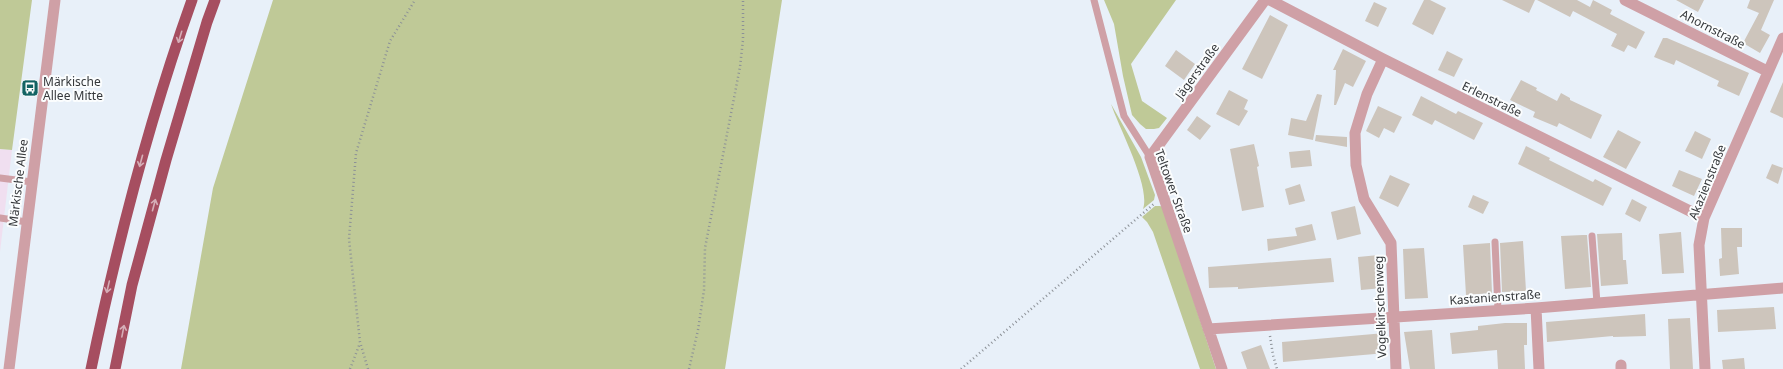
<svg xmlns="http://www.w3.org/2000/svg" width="1783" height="369" font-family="'Noto Sans',sans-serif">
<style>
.industrial{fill:#f0dff0}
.green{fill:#bfc997}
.building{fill:#cdc5bc}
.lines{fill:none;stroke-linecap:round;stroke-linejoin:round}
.path{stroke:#8c9197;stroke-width:2.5;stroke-dasharray:1 3;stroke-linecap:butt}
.service{stroke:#cfa0a6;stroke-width:7}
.minor{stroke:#cfa0a6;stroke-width:11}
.tertiary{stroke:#cfa0a6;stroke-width:11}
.trunk{stroke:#a64e60;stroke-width:11}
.oneway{stroke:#d5aeb7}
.labels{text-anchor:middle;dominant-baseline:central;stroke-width:4;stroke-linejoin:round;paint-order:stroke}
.street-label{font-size:12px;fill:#34373a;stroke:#fbfdfe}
.poi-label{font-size:12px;fill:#34373a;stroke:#fbfdfe;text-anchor:start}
</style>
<rect width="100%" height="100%" fill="#e8f0f9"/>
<path class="industrial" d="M0,149l12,1 -12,102z"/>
<path class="green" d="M0,0h32l-20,150 -12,-1z
M273,0h509l-57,369h-544l32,-181z
M1104,0h72l-45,64 11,37 25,17 -8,10 -5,1h-8l-6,-5 -8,-9 -9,-39 -9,-52z
M1111,104l30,53 14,38 -1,5 -11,9c8,-22 -24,-81 -32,-105z
M1155,206h5l3,1 53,162h-16l-47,-137 -6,-10 -5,-5z"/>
<path class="building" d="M1424,0h6l16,8 -13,27 -21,-11z
M1502,0h33l-6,13z
M1537,0h40l13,7 3,-7 19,10 -2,4 35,18 -9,17 -8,-4 -4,7 -13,-6 6,-12 -44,-23 -3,6z
M1676,0h28l-6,12z
M1750,0h24l-13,30 9,5 -10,18 -17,-10 16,-30 -12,-5z
M1374,2l13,6 -9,19 -13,-6z
M1270,15l18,10 -26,54 -20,-10z
M1663,38h4l82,35 -10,23 -22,-10 2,-5 -43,-21 -2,5 -20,-8z
M1343,49l23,12 -13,26 -8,-4 -9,22h-2l2,-35h-3z
M1176,50l19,14 -11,16 -19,-14z
M1447,51l16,8 -9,18 -16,-7z
M1521,80l16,8 -1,2 21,11 4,-8 9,5v2l32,15 -11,24 -32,-16 -2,4 -24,-10 2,-5 -25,-12z
M1783,82v36l-13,-6z
M1229,90l19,10 -4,9 4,2 -9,15 -23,-12z
M1317,94l5,1 -9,45 -25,-5 3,-17 15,3z
M1421,96l35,18 2,-3 25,12 -9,17 -39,-20 -3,5 -20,-10z
M1378,106l24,11 -8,16 -10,-5 -5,10 -13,-7z
M1197,116l14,10 -11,14 -13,-10z
M1618,130l23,12 -15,27 -23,-12z
M1695,131l16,8 -9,20 -17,-8z
M1316,135l31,2v10l-32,-6z
M1254,144l5,22 -2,1 7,40 -22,4 -12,-62z
M1526,146l24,12 -1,2 44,22 2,-3 17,9 -9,18 -85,-42z
M1310,150l2,16 -21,2 -2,-16z
M1772,164l11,4 -5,16 -12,-6z
M1679,170l23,9 -8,17 -22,-10z
M1390,175l20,9 -12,23 -19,-9z
M1300,184l5,17 -16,4 -4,-16z
M1473,195l16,7 -6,12 -15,-7z
M1632,199l15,8 -7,15 -15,-8z
M1355,206l6,28 -24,6 -6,-28z
M1312,224l4,16 -48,11 -1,-12 30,-3 -2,-8z
M1721,228h21v19h-5l2,27 -19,2 -1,-17 3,-1z
M1681,232l3,41 -22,1 -3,-40z
M1622,233l1,27h3l2,24 -27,2 -4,-52z
M1583,235h4l4,52 -26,2 -4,-53z
M1523,241l3,50 -24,1 -2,-49z
M1490,243l2,50 -26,2 -3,-50z
M1424,248l4,50 -23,1 -2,-50z
M1379,255l4,33 -22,2 -3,-33z
M1331,258l3,24 -96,7v-2l-29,1 -1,-21z
M1774,307l2,22 -58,3 -1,-22z
M1645,314l1,22 -33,1v-1l-66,6 -1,-20z
M1690,318l3,51h-23l-2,-50z
M1505,323h22v22h-3l1,24h-27l-1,-19 -45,4 -2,-21 28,-3v-4z
M1432,330l3,39h-25l-6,-37z
M1385,333l1,20 -103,9 -1,-20z
M1261,345l9,24h-23l-6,-17z
M1744,358l1,11h-22l-1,-9z"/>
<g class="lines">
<path class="path" d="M26,88h4
M1270,336l3,19 4,14
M350,369l10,-26
M368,369l-8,-27 -11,-103 7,-86 34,-112 25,-41
M689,369l9,-39 6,-40 1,-42 35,-181 3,-27v-40
M961,369l194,-166"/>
<path class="service" d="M1094,0l30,116 26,41
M0,178l32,4
M0,218l27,4
M1592,236l5,67
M1495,242l3,68"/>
<path class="minor" d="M1270,0l113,59 321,159
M1625,0l142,71
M1383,59l-16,35 -12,39 1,32 8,34 27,44 5,126
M1536,308l3,61
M1208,329l328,-21 247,-20
M1621,365v4
M1222,369l-72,-212 115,-157
M1705,369l-6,-124 5,-27 79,-180"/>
<path class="tertiary" d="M9,369l46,-369"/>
<path class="trunk" d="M91,369c26,-125 58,-249 101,-369
M115,369l17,-84 34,-125 41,-138 8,-22"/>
</g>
<defs><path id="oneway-shaft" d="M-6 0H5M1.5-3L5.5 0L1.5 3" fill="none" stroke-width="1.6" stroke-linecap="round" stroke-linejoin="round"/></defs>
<g class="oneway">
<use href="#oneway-shaft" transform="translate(180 37) rotate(107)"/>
<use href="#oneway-shaft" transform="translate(141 161) rotate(105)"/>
<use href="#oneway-shaft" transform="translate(154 205) rotate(-75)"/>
<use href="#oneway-shaft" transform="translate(108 287) rotate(103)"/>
<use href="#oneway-shaft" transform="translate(123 331) rotate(-79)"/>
</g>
<defs>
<g id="bus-square" transform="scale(0.9)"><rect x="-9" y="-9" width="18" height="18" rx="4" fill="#116263" stroke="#fbfdfe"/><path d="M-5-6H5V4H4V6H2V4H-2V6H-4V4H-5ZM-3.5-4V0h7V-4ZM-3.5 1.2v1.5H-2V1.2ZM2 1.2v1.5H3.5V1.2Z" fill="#fff"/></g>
</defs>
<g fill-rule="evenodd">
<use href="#bus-square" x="30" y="88"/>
</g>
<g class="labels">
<g class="street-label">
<text transform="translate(1713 29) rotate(27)">Ahornstraße</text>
<text transform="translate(1197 71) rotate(-54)">Jägerstraße</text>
<text transform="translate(1492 99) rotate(26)">Erlenstraße</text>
<text transform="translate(1707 182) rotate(-68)">Akazienstraße</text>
<text transform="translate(18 183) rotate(-83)">Märkische Allee</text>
<text transform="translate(1174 191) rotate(70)">Teltower Straße</text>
<text transform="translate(1495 297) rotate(-4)">Kastanienstraße</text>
<text transform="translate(1380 307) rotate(-92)">Vogelkirschenweg</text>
</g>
<g class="poi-label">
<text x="43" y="81">Märkische<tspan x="43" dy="14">Allee Mitte</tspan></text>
</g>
</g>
</svg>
